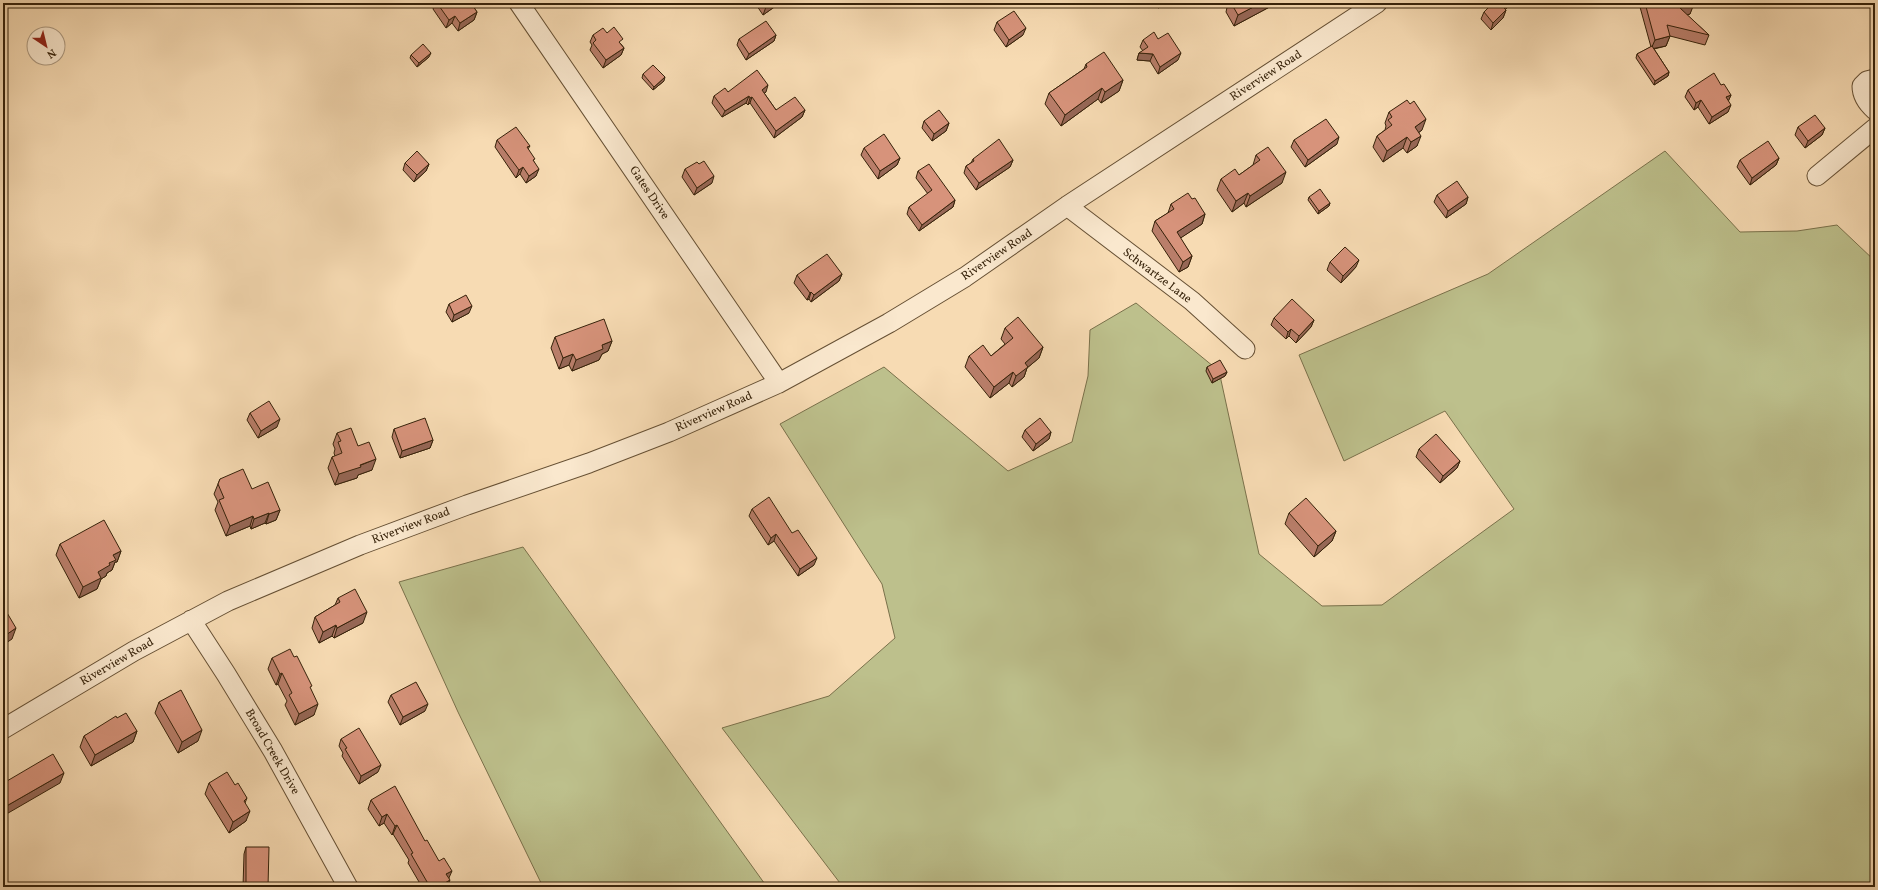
<svg xmlns="http://www.w3.org/2000/svg" width="1878" height="890" font-family="Vollkorn,serif">
<style>
.green{fill:#bdc08c;stroke:#7a714b}
.lines{fill:none;stroke-linecap:round;stroke-linejoin:round}
.minor-casing{stroke:#665034;stroke-width:21}
.minor{stroke:#fae8ce;stroke-width:19}
.wall{fill:#b97e6a;stroke:#36220a}
.shaded-wall{fill:#966756;stroke:#36220a}
.building{fill:#d7937b;stroke:#36220a}
.labels{text-anchor:middle;dominant-baseline:central;stroke-width:3.5;stroke-linejoin:round;paint-order:stroke}
.street-label{font-size:12px;fill:#36220a;stroke:#fae8ce}
</style>
<rect width="100%" height="100%" fill="#f7dbb3"/>
<filter id="stains"><feTurbulence type="fractalNoise" baseFrequency=".005" numOctaves="4"/><feColorMatrix values="0 0 0 0 .2 0 0 0 0 .09 0 0 0 0 .02 0 0 0 .5 -.17"/></filter>
<radialGradient id="worn" r=".72"><stop offset=".6" stop-color="#630" stop-opacity="0"/><stop offset="1" stop-color="#630" stop-opacity=".3"/></radialGradient>
<path class="green" d="M1665,151l75,81 57,-1 40,-6 38,36v626h-1032l-121,-159 107,-32 66,-58 -13,-54 -102,-160 104,-57 124,104 64,-29 16,-66 2,-46 46,-27 83,68 40,183 63,52 60,-1 132,-96 -69,-98 -101,50 -45,-106 189,-81z
M523,547l244,340h-224l-85,-175 -59,-130z"/>
<g class="lines">
<g class="minor-casing">
<path id="minor" d="M519,3l260,380
M1875,79l-8,2 -5,5c0,10 5,17 13,24
M1817,176l58,-48
M1067,206l125,95 53,48
M191,620l35,54 47,77 75,136
M3,729l131,-78 94,-50 132,-56 107,-40 122,-42 80,-31 110,-49 110,-60 76,-46 102,-71 310,-203"/>
</g>
<use href="#minor" class="minor"/>
</g>
<path class="wall" d="M435,3h36l6,9 -3,8 -16,11 -6,-8 -6,5 -13,-19z
M557,3h8l-5,4z
M755,3h25l-17,12z
M1156,3h11l-9,5z
M1228,3h49l-43,23 -8,-14z
M1488,3h21l-1,4 -3,3h1l-3,8 -12,12 -10,-11 3,-7 6,-6z
M1641,3h52l-3,11 -3,1 22,20 -4,10 -35,-9 -4,10 -12,3 15,23 -1,4 -14,9 -18,-27 1,-4 14,-7 -11,-40z
M997,22l26,13 -17,12 -12,-17z
M607,33l14,11 3,4 -3,7 -18,13 -13,-18 2,-5 -2,-3 3,-7z
M776,35l-2,6 -28,19 -9,-15 2,-6z
M1158,39l20,21 -20,14 -8,-13 -13,-1 2,-7 4,-2 -3,-4 3,-7z
M411,55l18,2 -12,10 -7,-9z
M1086,64l37,16 -4,11 -18,12 -3,-4 -37,27 -16,-22 4,-11 35,-24z
M643,74l21,7 -11,9 -11,-12z
M1721,85l10,10 -3,6v11l-19,12 -11,-17 -4,3 -9,-13 3,-7z
M728,92h38l-2,1 12,17h29l-3,7 -28,21 -24,-35 -2,2 -2,-2 -24,14 -10,-14 2,-7z
M1389,112l33,18 -3,2 -2,14 -10,7 -4,-5 -20,14 -10,-15 4,-11 8,-6 1,-4 -1,-3z
M924,121l25,2 -3,8 -14,10 -10,-13z
M1798,127l27,1 -3,7 -17,13 -10,-13z
M497,140l33,6 -2,3 6,13 2,14 -10,7 -6,-9 -4,4 -21,-31z
M1294,140l43,4 -32,23 -14,-20z
M864,148l36,10 -3,7 -19,14 -17,-24z
M1256,155l26,28 -36,24 -2,-4 -12,9 -15,-22 4,-11 18,-4 14,-10z
M1779,158l-3,7 -26,20 -13,-18 3,-7z
M973,159l40,1 -3,7 -34,23 -12,-17 2,-7 5,-3z
M405,163l24,1 -3,7 -12,11 -11,-12z
M685,169l27,14 -18,12 -12,-18z
M918,171l37,29 -2,7 -34,24 -12,-17 2,-7 19,-13 -12,-16z
M1437,195l31,2 -2,7 -20,14 -12,-16z
M1309,197l21,6 -1,3 -11,8 -10,-14z
M1192,199l13,15 -3,10 -22,14 12,18 -4,11 -9,5 -27,-41 3,-10 13,-8 3,-9z
M1330,262l26,5 -15,16 -14,-13z
M842,274l-3,7 -28,21 -2,-3 -2,1 -13,-17 3,-8z
M449,304l20,9 -17,9 -6,-10z
M1274,318l40,2 -3,7 -15,16 -7,-7 -3,3 -15,-14z
M1005,328l38,19 -4,11 -12,10 -3,9 -12,10 -3,-4 -19,15 -25,-31 4,-11h22l14,-12 -4,-5z
M555,337l57,4 -4,10 -6,3 -3,6 -27,11 -3,-6 -10,4 -8,-21z
M1207,367l20,5 -2,4 -13,7 -6,-12z
M250,413l27,14 -19,11 -11,-18z
M394,429l39,11 -3,8 -30,10 -8,-21z
M1025,430l26,2 -2,7 -16,12 -11,-14z
M337,433l21,13 14,24 -14,5 -1,3 -22,7 -7,-17 4,-11 3,-1 -1,-3 1,-4 -2,-5z
M1419,449l41,12 -3,7 -17,15 -24,-26z
M220,479l32,10 28,21 -4,10 -10,4 -1,-1 -14,6 -1,-3 -24,10 -11,-26 3,-8 -4,-8z
M752,509l62,56 -16,11 -24,-35 -6,4 -19,-29z
M1289,513l47,18 -4,10 -18,16 -29,-33z
M60,544l61,7 -4,11h-2l-3,8 -5,3 -1,3 -5,3 -4,10 -18,9 -23,-43z
M338,598l25,25 -29,15 -2,-2 -13,7 -7,-15 3,-11 20,-12z
M272,658l39,32 3,25 -19,10 -10,-20 2,-4 -9,-17 -2,1 -8,-16z
M391,695l34,16 -25,14 -12,-23z
M159,702l39,39 -20,12 -23,-40z
M117,718l20,13 -4,11 -42,24 -11,-19 4,-11z
M341,739l37,33 -19,12 -17,-28 1,-3 -4,-7z
M209,783l26,2 12,13 -2,5 1,18 -17,12 -24,-39z
M371,800l54,41 24,37 -2,9h-25l-14,-24 1,-3 -16,-26 -1,1 -8,-12 -5,3 -11,-17z
M246,847l22,40h-25l1,-33z"/>
<path class="shaded-wall" d="M561,3h4l-5,4z
M772,3h8l-17,12 3,-8z
M1161,3h6l-9,5 2,-4z
M1261,3h16l-43,23 4,-11z
M1507,3h2l-1,4 -8,7 3,-7z
M1765,3h8l-9,2z
M1694,4l-4,10 -14,4 4,-10z
M1506,10l-3,8 -12,12 2,-7z
M477,12l-3,8 -16,11 2,-8z
M455,16l-3,7 -6,5 3,-8z
M1026,28l-3,7 -17,12 3,-7z
M776,35l-2,6 -28,19 3,-6z
M1670,36l-4,10 -15,3 4,-9z
M624,48l-3,7 -18,13 3,-8z
M431,53l-2,4 -12,10 2,-4z
M1139,53l14,1 -3,7 -13,-1z
M1181,53l-3,7 -20,14 2,-7z
M1669,72l-1,4 -14,9 1,-4z
M665,77l-1,4 -11,9 1,-3z
M1123,80l-4,11 -18,12 4,-11z
M768,85l-2,7 -7,5 3,-7z
M1102,88l-4,11 -37,27 4,-11z
M1731,95l-3,7 -2,-5z
M749,96l-3,7 -24,14 3,-6z
M752,97l-2,6 -2,2 2,-7z
M1701,100l-3,7 -4,3 2,-7z
M1731,105l-3,7 -19,12 3,-7z
M805,110l-3,7 -28,21 2,-7z
M1426,119l-4,11 -11,8 4,-11z
M949,123l-3,8 -14,10 2,-7z
M1825,128l-3,7 -17,13 3,-7z
M1421,136l-4,10 -10,7 4,-11z
M1339,137l-2,7 -32,23 3,-7z
M1407,137l-4,11 -20,14 4,-11z
M900,158l-3,7 -19,14 2,-8z
M1779,158l-3,7 -26,20 2,-7z
M1013,160l-3,7 -34,23 3,-7z
M429,164l-3,7 -12,11 3,-7z
M523,167l-3,7 -4,4 3,-8z
M539,169l-3,7 -10,7 3,-7z
M1286,172l-4,11 -36,24 4,-11z
M714,176l-2,7 -18,12 3,-7z
M1248,193l-4,10 -12,9 4,-11z
M1468,197l-2,7 -20,14 2,-7z
M955,200l-2,7 -34,24 3,-6z
M1330,203l-1,3 -11,8 1,-3z
M1205,214l-3,10 -29,19 4,-11z
M1192,256l-4,11 -9,5 4,-10z
M1359,260l-3,7 -15,16 2,-7z
M842,274l-3,7 -28,21 3,-7z
M811,292l-2,7 -2,1 3,-7z
M472,306l-3,7 -17,9 2,-7z
M1314,320l-3,7 -15,16 3,-7z
M1291,329l-2,7 -3,3 2,-7z
M612,341l-4,10 -6,3 -3,6 -27,11 4,-11 26,-15z
M1043,347l-4,11 -12,10 -3,9 -12,10 4,-11 9,-13z
M573,354l-4,11 -10,4 4,-11z
M1013,372l-4,11 -19,15 4,-11z
M1227,372l-2,4 -13,7 1,-4z
M280,419l-3,8 -19,11 3,-7z
M1051,432l-2,7 -16,12 3,-7z
M433,440l-3,8 -30,10 2,-7z
M376,459l-4,11 -14,5 -1,3 -22,7 4,-11z
M1460,461l-3,7 -17,15 3,-7z
M280,510l-4,10 -10,4 3,-10z
M269,513l-4,10 -14,6 3,-10z
M253,516l-3,10 -24,10 4,-10z
M1336,531l-4,10 -18,16 4,-11z
M776,534l-2,7 -6,4 3,-7z
M121,551l-4,11h-2l-3,8 -5,3 -1,3 -5,3 -4,10 -18,9 4,-11 30,-32z
M817,558l-3,7 -16,11 2,-7z
M367,612l-4,11 -29,15 3,-10z
M336,625l-4,11 -13,7 4,-11z
M16,628l-4,11 -9,6v-8z
M282,673l-4,11 -2,1 4,-11z
M318,704l-4,11 -19,10 4,-11z
M428,704l-3,7 -25,14 3,-8z
M202,730l-4,11 -20,12 4,-11z
M137,731l-4,11 -42,24 4,-11z
M381,765l-3,7 -19,12 2,-8z
M64,773l-4,10 -57,33v-8z
M250,811l-4,10 -17,12 4,-11z
M387,814l-3,9 -5,3 3,-9z
M397,825l-4,9 -1,1 3,-9z
M452,871l-4,9 -2,-6z
M450,880l-3,7h-9z"/>
<path class="building" d="M437,3h34l6,9 -17,11 -5,-7 -6,4z
M763,3h9l-6,4z
M1231,3h30l-23,12z
M1493,3h14l-4,4 3,3 -13,13 -9,-11z
M1645,3h48l1,1 -14,4 29,27 -42,-10 3,11 -15,4z
M1014,11l12,17 -17,12 -12,-18z
M766,21l10,14 -27,19 -10,-15z
M614,27l9,12 -4,3 5,6 -18,12 -13,-17 3,-3 -3,-5 10,-7 4,5z
M1154,32l4,7 10,-6 13,20 -21,14 -7,-13 -14,-1 9,-6 -5,-7z
M423,44l8,9 -12,10 -8,-8z
M1652,46l17,26 -14,9 -18,-27z
M1104,52l19,28 -18,12 -3,-4 -37,27 -16,-22 38,-26 -1,-3z
M653,65l12,12 -11,10 -11,-13z
M757,70l11,15 -6,5 14,20 19,-13 10,13 -29,21 -24,-34 -2,1 -1,-2 -24,15 -11,-15 11,-8 3,4z
M1714,73l7,12 3,-1 7,11 -5,2 5,8 -19,12 -11,-17 -5,3 -8,-13z
M1407,100l3,4 4,-3 12,18 -11,8 6,9 -10,6 -4,-5 -20,14 -10,-15 15,-11 -4,-5 4,-3 -3,-5z
M939,110l10,13 -15,11 -10,-13z
M1815,115l10,13 -17,13 -10,-14z
M1326,119l13,18 -31,23 -14,-20z
M516,127l14,19 -3,1 8,12 -2,1 6,9 -10,7 -6,-9 -4,3 -22,-30z
M884,134l16,24 -20,13 -16,-23z
M999,139l14,21 -34,23 -13,-17 8,-5 -1,-2z
M1768,141l11,17 -27,20 -12,-18z
M1268,147l18,25 -36,24 -2,-3 -12,8 -15,-22 14,-10 4,6 21,-15 -4,-5z
M417,151l12,13 -12,11 -12,-12z
M704,161l10,15 -17,12 -12,-19 12,-7 2,2z
M929,164l26,36 -33,25 -13,-18 23,-17 -14,-19z
M1457,181l11,16 -20,14 -11,-16z
M1320,189l10,14 -11,8 -10,-14z
M1188,193l4,6 3,-1 10,16 -28,18 15,24 -9,6 -28,-41 19,-12 -3,-5z
M1345,247l14,13 -16,16 -13,-14z
M827,254l15,20 -28,21 -3,-3 -1,1 -13,-18z
M466,295l6,11 -18,9 -5,-11z
M1292,299l22,21 -15,16 -8,-7 -3,3 -14,-14z
M1018,317l25,30 -18,16 3,4 -12,9 -3,-4 -19,15 -25,-31 14,-11 8,11 22,-18 -8,-10z
M604,319l8,22 -10,4 1,4 -27,11 -3,-6 -10,4 -8,-21z
M1220,360l7,12 -14,7 -6,-12z
M269,401l11,18 -19,12 -11,-18z
M425,418l8,22 -31,11 -8,-22z
M1040,418l11,14 -15,12 -11,-14z
M351,428l7,18 11,-4 7,17 -16,6 1,2 -22,7 -7,-17 10,-4 -4,-11 3,-1 -4,-8z
M1436,434l24,27 -17,15 -24,-27z
M243,469l9,20 16,-7 12,28 -11,4v-1l-15,6 -1,-3 -23,10 -11,-26 5,-2 -6,-14 2,-5z
M769,497l23,36 6,-3 19,28 -17,11 -24,-35 -5,4 -19,-29z
M1306,498l30,33 -18,15 -29,-33z
M104,520l17,31 -8,4 3,5 -7,3 1,2 -12,7 3,6 -18,9 -23,-43z
M355,589l12,23 -30,16 -1,-3 -13,7 -8,-15 25,-15 -2,-4z
M3,606l13,22 -13,9z
M290,649l4,8 3,-1 15,30 -2,1 8,17 -19,10 -10,-19 3,-2 -10,-20 -2,1 -8,-16z
M416,682l12,22 -25,13 -12,-22z
M181,690l21,40 -20,12 -23,-40z
M126,713l11,18 -42,24 -11,-19 32,-20 1,2z
M359,728l22,37 -20,11 -16,-27 2,-1 -6,-9z
M53,754l11,19 -61,35v-26l3,-2 1,1z
M227,772l8,13 3,-2 9,15 -3,3 6,10 -17,11 -24,-39z
M395,786l30,55 2,-1 12,21 5,-3 8,13 -6,3 4,6 -12,7h-8l-19,-33 2,-1 -16,-28 -2,1 -8,-12 -5,3 -11,-17z
M246,847h23l-1,40h-22z"/>
<g class="labels">
<g class="street-label">
<text transform="translate(1266 76) rotate(-33)">Riverview Road</text>
<text transform="translate(649 193) rotate(56)">Gates Drive</text>
<text transform="translate(997 255) rotate(-34)">Riverview Road</text>
<text transform="translate(1157 276) rotate(37)">Schwartze Lane</text>
<text transform="translate(714 412) rotate(-24)">Riverview Road</text>
<text transform="translate(411 526) rotate(-21)">Riverview Road</text>
<text transform="translate(117 662) rotate(-30)">Riverview Road</text>
<text transform="translate(272 752) rotate(60)">Broad Creek Drive</text>
</g>
</g>
<rect width="1878" height="890" fill="none" stroke="#f7dbb3" stroke-width="16"/>
<rect x="4" y="4" width="1870" height="882" fill="none" stroke="#36220a" stroke-width="2"/>
<rect x="8" y="8" width="1862" height="874" fill="none" stroke="#36220a"/>
<g transform="translate(46 46) rotate(145)"><circle r="19" fill="#fae8ce" stroke="#ac9980"/>
<path d="M0-3L7 15L0 10L-7 15Z" fill="#8f2418"/>
<text y="-6" font-size="11" font-weight="bold" text-anchor="middle" fill="#36220a">N</text>
</g>
<rect width="100%" height="100%" filter="url(#stains)"/>
<rect width="100%" height="100%" fill="url(#worn)"/>
</svg>
